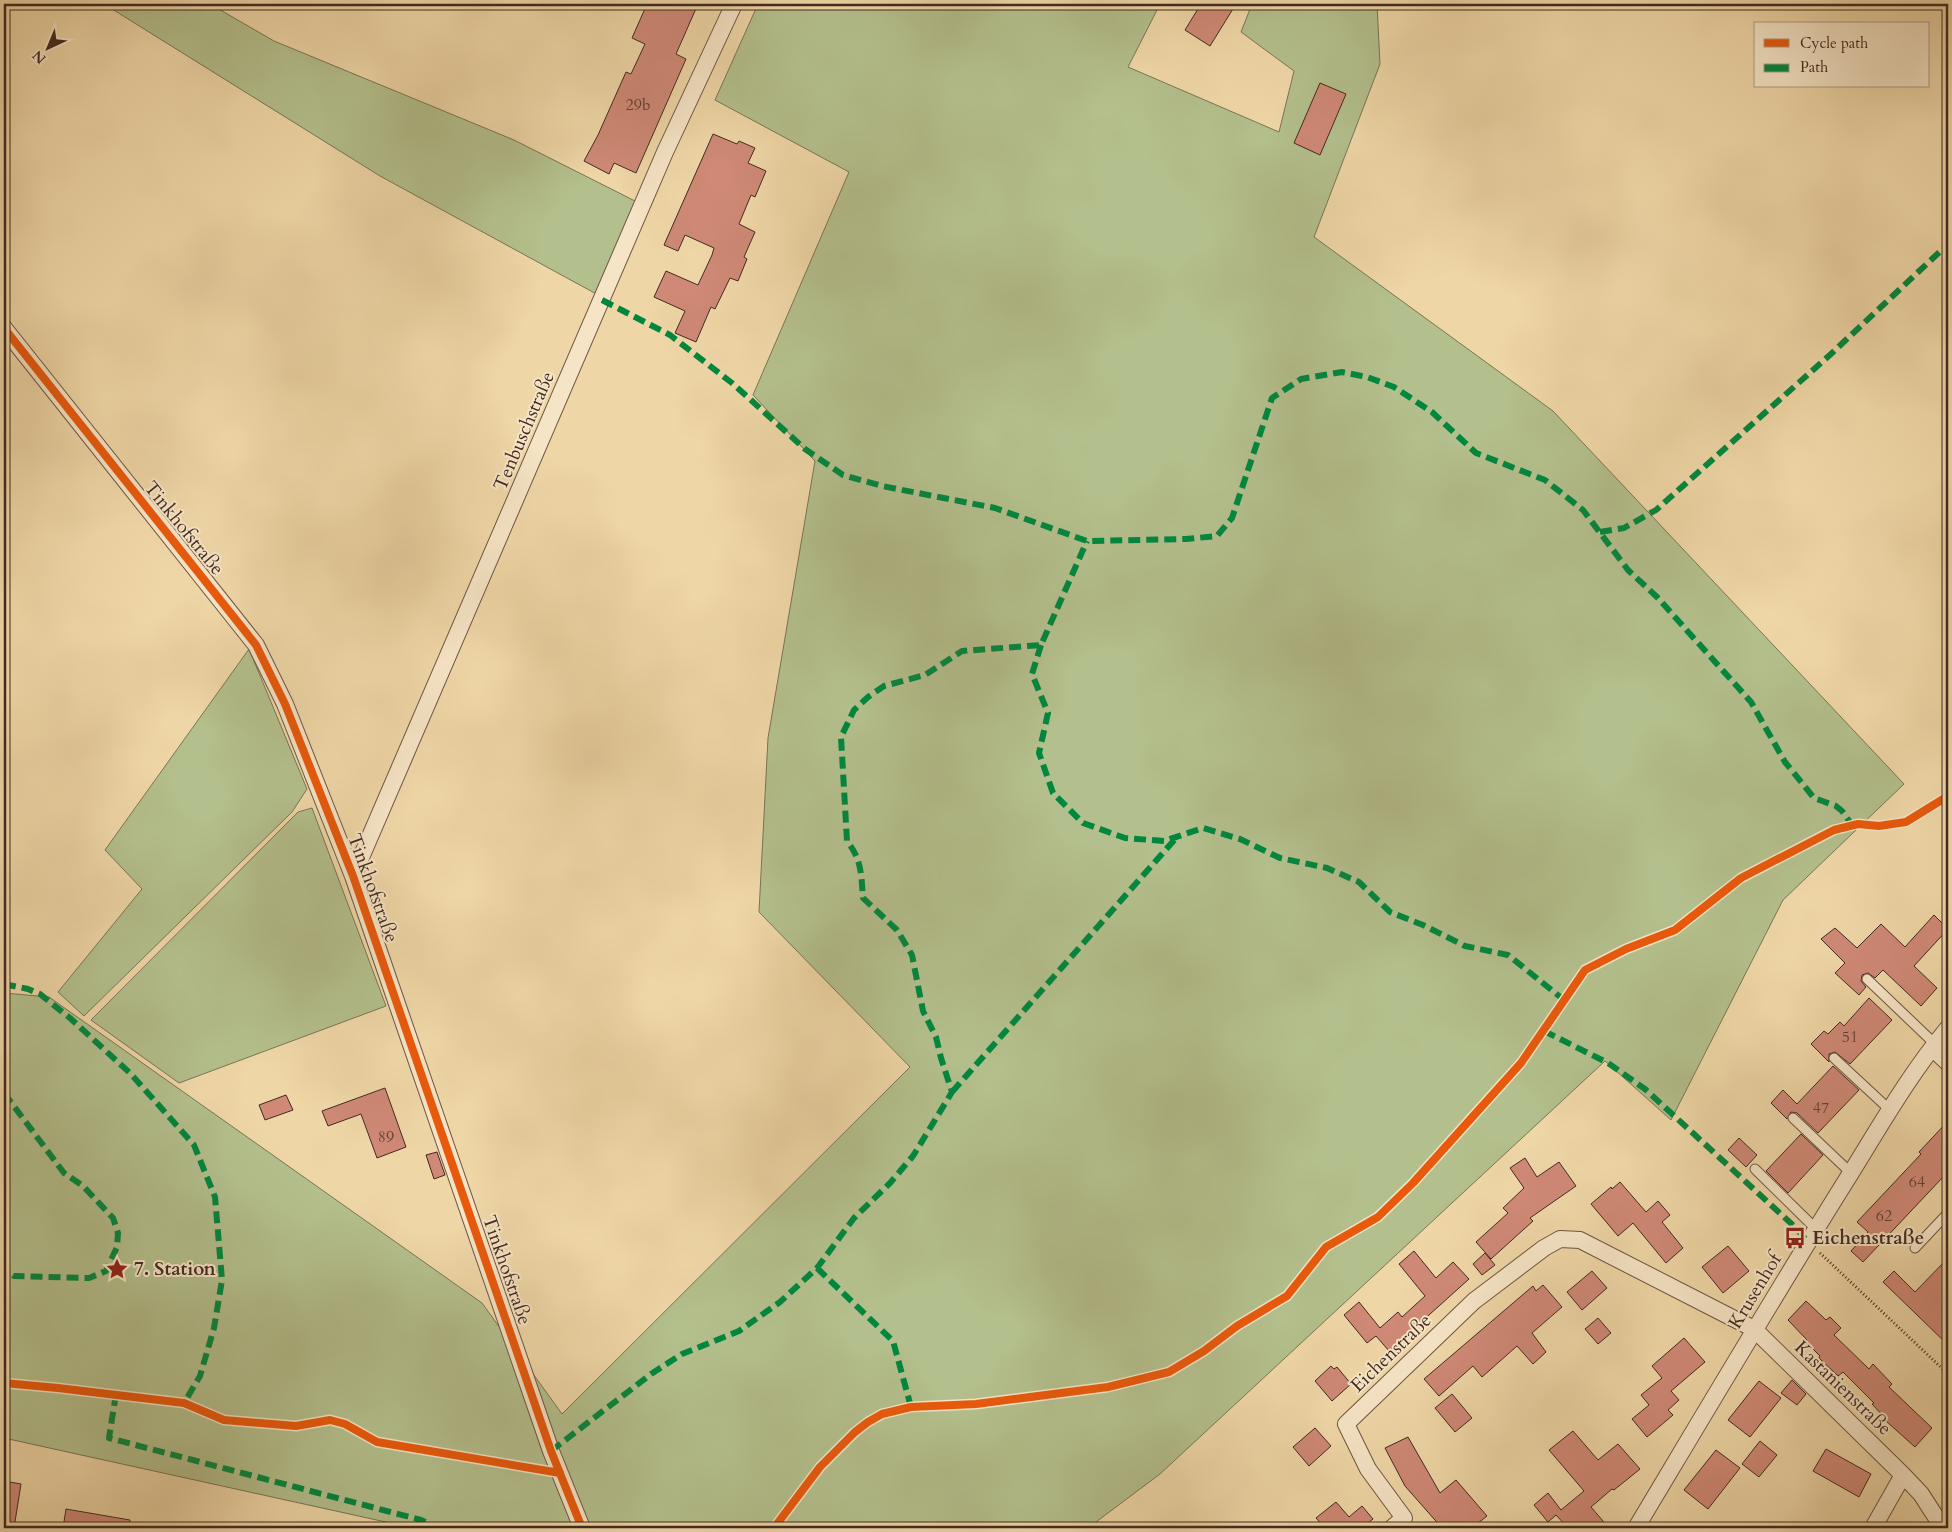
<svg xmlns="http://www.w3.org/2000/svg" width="1952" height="1532" font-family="Cardo,serif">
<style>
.green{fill:#b3bf8c;stroke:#7a7456}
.building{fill:#cf8976;stroke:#422a21}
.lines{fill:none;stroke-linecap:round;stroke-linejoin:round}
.service-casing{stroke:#6d5542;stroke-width:11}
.minor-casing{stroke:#6d5542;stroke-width:18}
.path{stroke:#422a21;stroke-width:3;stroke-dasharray:1 2.5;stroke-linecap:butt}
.service{stroke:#f5e4c5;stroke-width:9}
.minor{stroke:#f5e4c5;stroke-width:16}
.quiet{stroke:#00873e;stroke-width:6;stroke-dasharray:12 6;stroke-linecap:butt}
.cycleway-casing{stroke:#f5e4c5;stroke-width:11}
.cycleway{stroke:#e8590c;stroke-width:8}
.labels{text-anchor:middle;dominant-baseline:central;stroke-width:4;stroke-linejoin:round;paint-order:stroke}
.number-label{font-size:16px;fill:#654236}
.street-label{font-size:19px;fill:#422a21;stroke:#f5e4c5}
.poi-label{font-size:19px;font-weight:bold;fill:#422a21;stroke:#f5e4c5;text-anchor:start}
</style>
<rect width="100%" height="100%" fill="#efd6a6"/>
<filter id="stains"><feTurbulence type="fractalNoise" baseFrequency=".004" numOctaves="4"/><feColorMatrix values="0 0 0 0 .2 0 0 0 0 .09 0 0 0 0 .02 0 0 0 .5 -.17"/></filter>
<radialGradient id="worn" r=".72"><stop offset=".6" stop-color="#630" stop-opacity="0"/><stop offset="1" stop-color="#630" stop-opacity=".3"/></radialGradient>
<path class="green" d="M104,4h106l64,37 240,99 125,63 -39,93 -220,-120z
M758,4h397l4,2 -31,61 151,65 15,-61 -53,-39 11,-28h125l3,60 -66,173 239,174 351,373 -121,116 -112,220 -66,-59 -445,413 -72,54h-675l-409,-90v-445l45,4 433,306 80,111 348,-347 -151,-155 9,-174 47,-277 -62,-66 96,-223 -134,-72z
M249,649l58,140 -15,23 -208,204 -26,-24 84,-103 -37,-39z
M312,808l74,198 -207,77 -88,-63 207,-208z"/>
<path class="building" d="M647,4h51l-22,50 10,5 -50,114 -22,-10 -5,11 -25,-13 14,-26 28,-63 5,2 14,-30 -13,-6z
M1201,4h35l-26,42 -25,-16z
M1320,83l26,11 -26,61 -26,-12z
M713,134l24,10 2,-3 16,7 -7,15 18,8 -11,26 -4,-2 -12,29 16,8 -11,25 3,2 -9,22 -8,-3 -15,31 -4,-2 -15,35 -21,-9 10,-22 -31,-14 12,-26 32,14 14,-30 2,-7 -29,-13 -7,16 -14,-6z
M1934,915l14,14 -34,37 23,22 -16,18 -38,-36 -8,8 -7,-5 -6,2 -1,6 5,6 -7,8 -24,-22 10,-10 -24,-24 14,-11 22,20 24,-24 24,23z
M1869,998l23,22 -42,44 -15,-12 -6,2v8l-18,-18 13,-13 4,3 12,-12 4,4z
M1833,1066l26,24 -41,43 -21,-20 -6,-1 -4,7 -16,-16 12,-13 14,14z
M385,1088l21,59 -29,11 -16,-44 -33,12 -6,-15z
M286,1095l7,15 -28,10 -6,-15z
M1948,1121v47l-6,6 2,2 -81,86 -12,-11 17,-19 -11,-10 64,-68 -2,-2z
M1801,1134l22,21 -35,38 -22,-22z
M1739,1138l18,17 -11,12 -18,-17z
M437,1152l8,23 -11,4 -8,-24z
M1525,1158l12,19 22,-15 17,24 -46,32 3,3 -42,38 -15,-17 32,-29 -5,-5 21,-20 -14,-20z
M1620,1182l26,30 12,-11 12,14 -8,7 21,26 -17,15 -33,-40 -15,13 -27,-32 20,-17 1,2z
M1728,1246l21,25 -26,22 -21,-26z
M1414,1251l22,27 17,-16 16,17 -80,72 -13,-15 -9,7 -23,-28 15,-13 21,26 18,-16 4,5 23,-21 -26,-32z
M1485,1253l10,12 -13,10 -9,-11z
M1948,1258v87l-65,-63 11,-11 21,21z
M1592,1271l15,17 -25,22 -15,-18z
M1543,1285l19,22 -30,26 14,19 -13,12 -16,-18 -35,31 -9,-11 -34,30 -15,-17 109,-93 3,5z
M1806,1301l20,19 4,-3 11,11 -7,7 35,34 4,-5 19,20 -3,3 43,41 -17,19 -29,-26 1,-1 -15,-16 2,-1 -31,-31 -5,4 -19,-18 1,-2 -15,-15 2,-1 -19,-20z
M1598,1318l13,15 -13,11 -13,-15z
M1684,1338l21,24 -34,29 8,9 -11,10 5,5 -26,22 -15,-18 17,-14 -8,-10 21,-17 -10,-12z
M1331,1366l3,3 3,-2 14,17 -19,17 -17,-20z
M1792,1380l14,14 -9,11 -16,-12z
M1759,1381l22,17 -31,39 -22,-17z
M1452,1394l20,24 -17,14 -20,-24z
M1315,1428l16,18 -22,20 -16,-19z
M1573,1431l25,29 20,-16 22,25 -26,21 -2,-1 -21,18 18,21h-41l-12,-13 -8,7 -14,-17 14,-12 13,17 23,-19 -35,-41z
M1408,1437l32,56 16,-13 31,36 -15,12h-30l-37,-42 -20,-38z
M1760,1441l17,14 -18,22 -17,-13z
M1826,1449l45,25 -12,23 -46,-26z
M1716,1450l24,18 -32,41 -24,-19z
M4,1481l17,3 -7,44h-10z
M1336,1502l13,15 13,-11 11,13 -11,9h-37l-9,-10z
M66,1509l64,11v8h-67z"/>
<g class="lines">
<g class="service-casing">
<path id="service" d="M1867,979l68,65
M1834,1058l56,52
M1793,1118l58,55
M1755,1169l61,60
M1915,1248l33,-35"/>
</g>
<g class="minor-casing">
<path id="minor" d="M4,328l252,317 29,59 68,172 198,575 31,77
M353,876l312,-724 69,-148
M1932,1048l16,15
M1903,1475l18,19 22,34
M1392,1528l12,-10 -36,-49 -22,-45 128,-123 70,-53 16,-9 20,1 174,89 149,146 -30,53
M1636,1528c67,-112 134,-225 203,-336 35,-55 67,-114 109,-164"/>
</g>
<path class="path" d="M1820,1253l128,121"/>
<use href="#service" class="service"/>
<use href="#minor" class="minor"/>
<path class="quiet" d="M602,300l68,35 62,48 73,66 38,26 39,11 113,22 92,33 99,-2 31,-3 15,-18 40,-120 29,-19 41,-7 25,5 27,10 38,25 44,41 69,27 38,30 45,60 29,27 94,105 34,60 29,36 22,8 6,5 10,14
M1600,532l24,-4 32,-18 176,-157 116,-109
M1041,645l-9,29 16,39 -9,40 14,40 30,30 42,15 39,3 39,-13 37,11 40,19 47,10 32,14 31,30 33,13 42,21 43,9 56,45
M4,984l24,5 12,5 30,24 61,56 63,71 21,52 7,83 -8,48 -14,48 -16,27
M1544,1031l64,32 37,26 151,139 12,14
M952,1092l225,-255
M4,1093l60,80 19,13 30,32 5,15 -1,14 -11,24 -17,7 -75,-2 -10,-6
M817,1268l76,73 18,66
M116,1394l-7,44 312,82 18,8
M551,1451l100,-77 31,-20 57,-23 41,-29 37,-34 37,-50 36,-35 23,-27 39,-64 -11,-34 -5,-21 -13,-26 -11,-56 -15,-25 -34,-32c-2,-24 -1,-38 -16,-57l-6,-104 13,-27 14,-13 16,-11 41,-11 37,-24 79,-6 46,-104"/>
<g class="cycleway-casing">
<path id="cycleway" d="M4,328l252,317 29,59 68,172 198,575 31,77
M4,1383l54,5 126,15 40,17 72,6 34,-6 15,4 32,18 183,31
M774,1528l46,-61 35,-35 13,-10 14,-8 29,-7 65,-3 132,-17 61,-15 35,-21 33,-25 50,-30 39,-49 52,-30 35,-34 108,-120 64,-93 41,-21 49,-19 66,-52 93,-48 24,-6 21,2 27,-4 42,-26"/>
</g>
<use href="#cycleway" class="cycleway"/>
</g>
<defs>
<g id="bus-bare" transform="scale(1.725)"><path d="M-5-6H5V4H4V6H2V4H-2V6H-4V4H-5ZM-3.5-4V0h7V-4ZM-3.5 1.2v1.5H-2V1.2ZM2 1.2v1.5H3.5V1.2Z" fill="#8f2418" stroke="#f5e4c5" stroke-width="2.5" paint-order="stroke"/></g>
<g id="sight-bare" transform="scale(1.725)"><path d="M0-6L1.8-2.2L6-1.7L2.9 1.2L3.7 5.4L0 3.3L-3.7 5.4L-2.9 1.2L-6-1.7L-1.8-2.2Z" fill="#8f2418" stroke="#f5e4c5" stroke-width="2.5" paint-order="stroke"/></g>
</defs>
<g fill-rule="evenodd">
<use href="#bus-bare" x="1795" y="1238"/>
<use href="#sight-bare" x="117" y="1269"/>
</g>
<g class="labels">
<g class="number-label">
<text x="638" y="105">29b</text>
<text x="1850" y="1037">51</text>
<text x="1821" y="1108">47</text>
<text x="386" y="1137">89</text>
<text x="1917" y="1182">64</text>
<text x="1884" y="1216">62</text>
</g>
<g class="street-label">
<text transform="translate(524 431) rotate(-67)">Tenbuschstraße</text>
<text transform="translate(184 528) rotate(51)">Tinkhofstraße</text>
<text transform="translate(373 888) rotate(70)">Tinkhofstraße</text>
<text transform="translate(507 1270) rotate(71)">Tinkhofstraße</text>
<text transform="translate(1755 1291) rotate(-59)">Krusenhof</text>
<text transform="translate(1391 1353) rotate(-44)">Eichenstraße</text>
<text transform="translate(1843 1388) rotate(44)">Kastanienstraße</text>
</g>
<g class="poi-label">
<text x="1812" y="1238">Eichenstraße</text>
<text x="134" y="1269">7. Station</text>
</g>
</g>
<rect width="1952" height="1532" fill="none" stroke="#efd6a6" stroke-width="20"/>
<rect x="5" y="5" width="1942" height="1522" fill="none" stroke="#422a21" stroke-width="2.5"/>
<rect x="10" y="10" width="1932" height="1512" fill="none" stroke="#422a21"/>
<rect x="1754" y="22" width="175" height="65" fill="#f5e4c5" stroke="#ad9a83"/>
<rect x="1764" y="39" width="25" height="8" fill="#e8590c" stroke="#ad9a83"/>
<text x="1800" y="48" font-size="15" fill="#422a21">Cycle path</text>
<rect x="1764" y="64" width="25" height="8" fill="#00873e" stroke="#ad9a83"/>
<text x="1800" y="72" font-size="15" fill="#422a21">Path</text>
<g transform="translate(48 48) rotate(224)" stroke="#f5e4c5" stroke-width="4" paint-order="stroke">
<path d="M0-4L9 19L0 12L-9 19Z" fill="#422a21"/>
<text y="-8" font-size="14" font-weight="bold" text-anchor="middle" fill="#422a21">N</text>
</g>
<rect width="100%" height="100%" filter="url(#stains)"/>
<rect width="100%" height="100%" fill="url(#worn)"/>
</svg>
